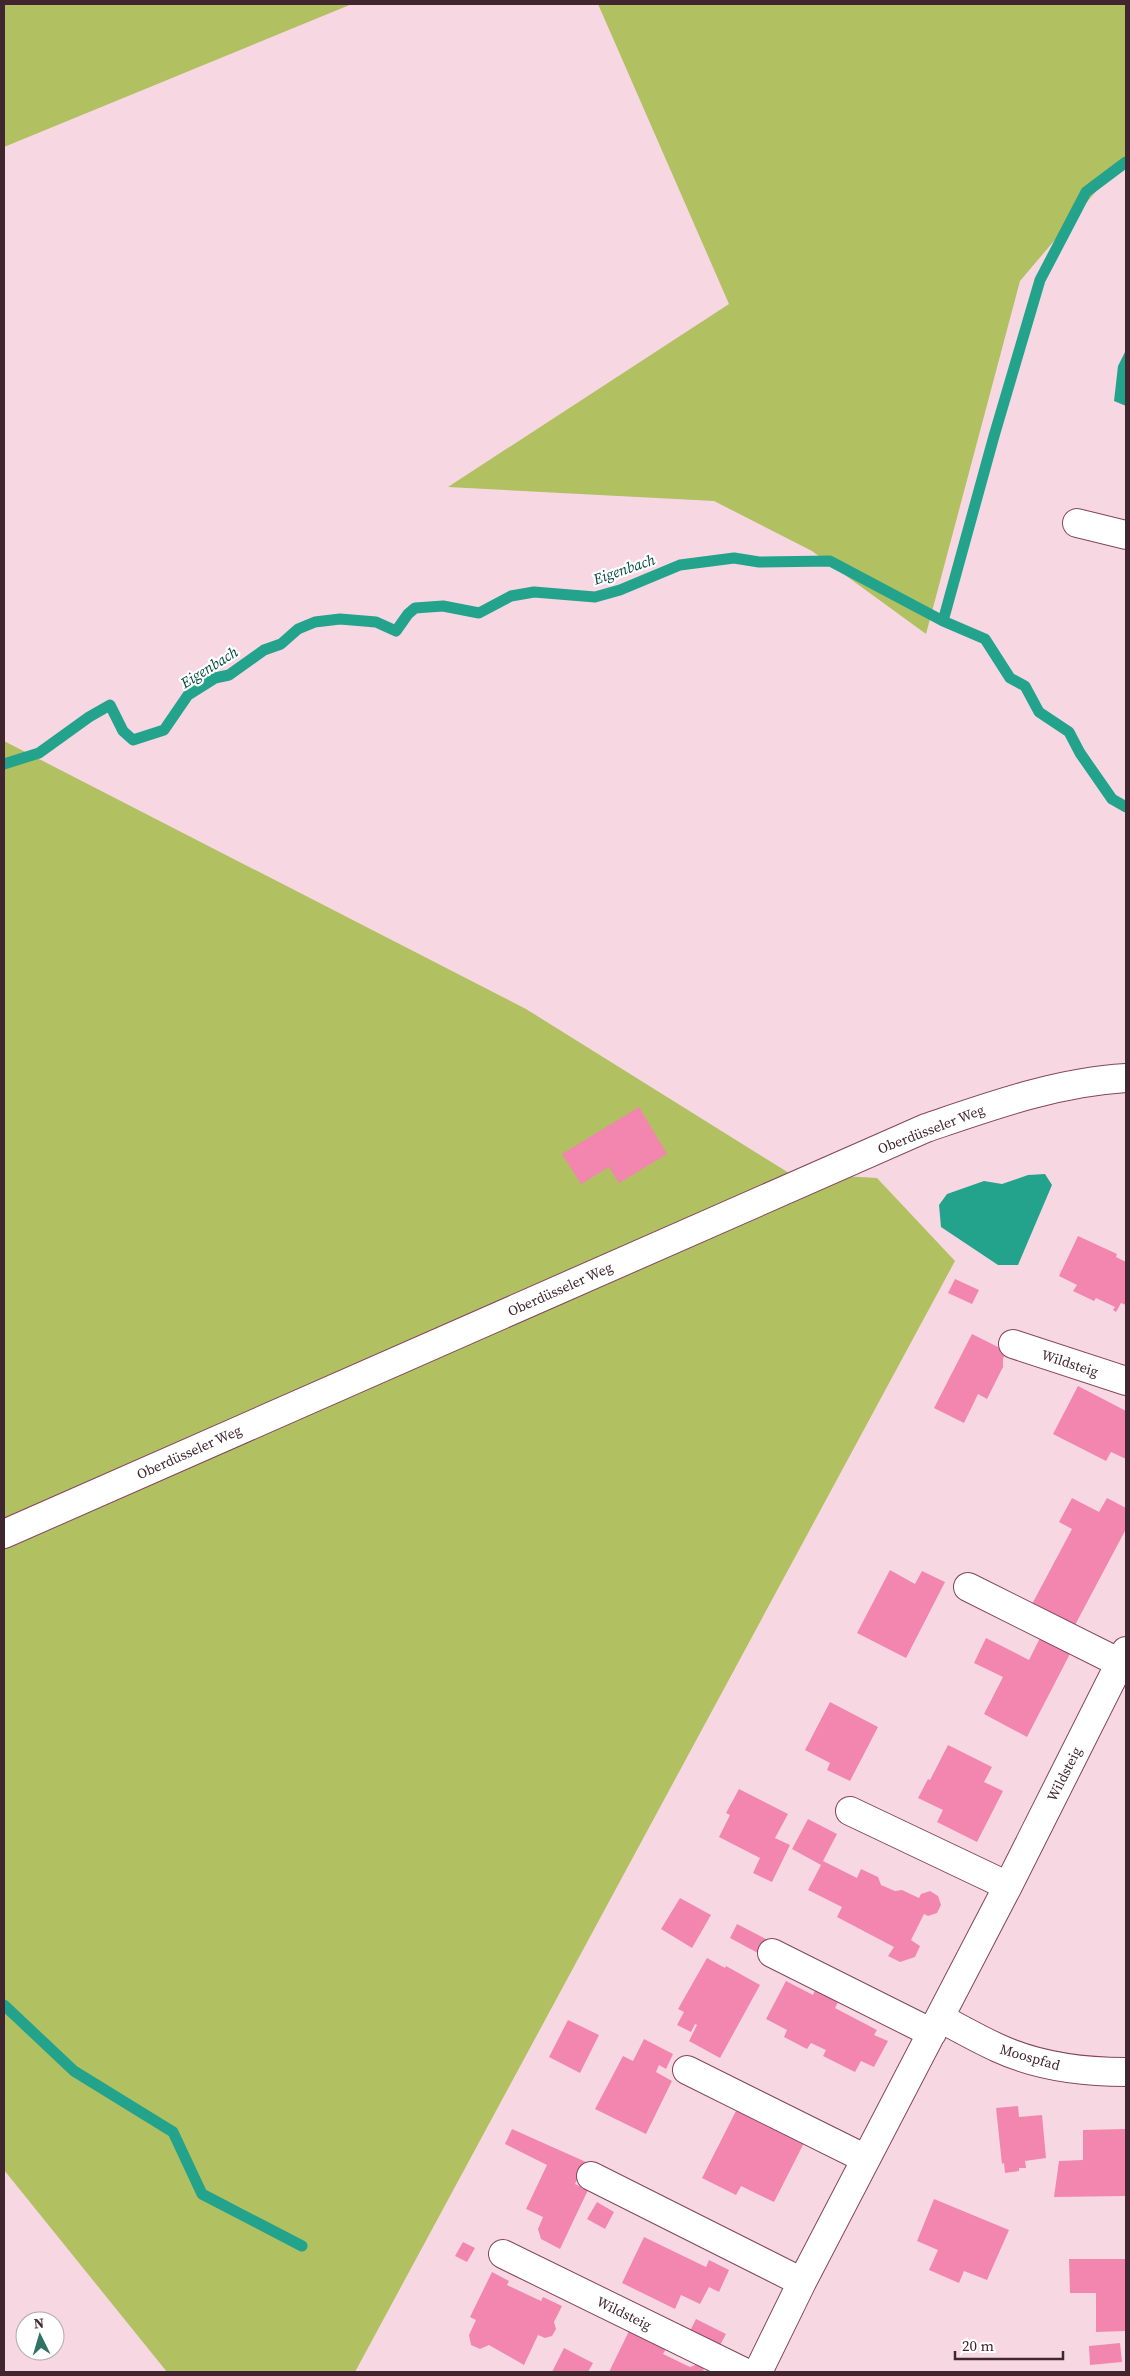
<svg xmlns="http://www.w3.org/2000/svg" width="1130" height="2376" font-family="'Source Serif 4',serif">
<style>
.green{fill:#b1c061}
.water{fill:#23a38b}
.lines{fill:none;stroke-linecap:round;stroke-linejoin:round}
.stream{stroke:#23a38b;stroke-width:11}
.building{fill:#f286af}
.minor-casing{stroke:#84455d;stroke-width:30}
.minor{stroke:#fff;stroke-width:28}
.labels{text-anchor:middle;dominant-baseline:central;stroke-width:4.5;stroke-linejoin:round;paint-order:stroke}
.street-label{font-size:14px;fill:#41252f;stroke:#fff}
.water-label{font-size:15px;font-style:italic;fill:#00483c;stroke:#fff}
</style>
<rect width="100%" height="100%" fill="#f7d8e2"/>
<path class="green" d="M4,4h348l-348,143z
M598,4h528v152l-106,125 -94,353 -114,-83 -98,-50 -266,-14 281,-183z
M4,741l522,268 263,164 88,5 78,83 -600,1111h-188l-163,-202z"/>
<path class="water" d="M1126,350v56l-12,-5 4,-35z
M1045,1174l7,11 -34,80h-20l-57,-38 -2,-22 8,-11 37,-13 18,3 26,-9z"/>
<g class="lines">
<path class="stream" d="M943,621l51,-185 46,-156 46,-88 40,-30
M4,764l35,-11 50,-36 21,-12 13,26 10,9 31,-10 24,-35 27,-17 14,-3 35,-25 17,-6 17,-15 17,-7 25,-3 36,3 20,9 12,-17 7,-6 28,-2 36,7 32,-17 23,-4 61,5 25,-7 60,-25 54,-7 25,4 71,-1 113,60 42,18 25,39 15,8 14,26 30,20 11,21 32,46 14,8
M4,2005l70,66 99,61 29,62 100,52"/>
</g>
<path class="building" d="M639,1107l28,47 -48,29 -10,-16 -28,17 -19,-30z
M1078,1236l39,18 -1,3 10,5v43l-5,-2 -5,9 -3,-2 2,-3 -19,-9 -2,3 -21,-10 4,-6 -18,-9z
M955,1279l24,11 -7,14 -24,-11z
M972,1334l34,17 -3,8v8l-16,32 -9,-5 -14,29 -30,-15z
M1078,1386l48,25v48l-15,-7 -5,9 -53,-27z
M1072,1498l27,14 8,-14 19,10v21l-52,98 -43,-21 41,-77 -13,-7z
M890,1570l25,14 7,-13 23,11 -39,76 -49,-25z
M1043,1632l30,16 -46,89 -43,-23 19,-37 -29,-14 12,-25 43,22z
M830,1702l48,25 -28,54 -23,-11 3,-7 -25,-13z
M948,1745l44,22 -8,15 19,9 -26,51 -40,-20 6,-12 -25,-12 10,-19 2,1z
M739,1789l49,25 -13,24 15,7 -18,37 -19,-9 7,-15 -41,-21 11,-22 -4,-2z
M808,1819l29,15 -14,27 34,17 4,-9 17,8 3,8 14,6 7,-1 17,8 2,-4 9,-3 8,5 3,9 -4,8 -9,3 -4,-2 -13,26 9,6 -5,11 -15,5 -12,-6 6,-9 -57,-30 5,-10 -34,-17 13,-25 -29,-16z
M680,1898l31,17 -19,33 -31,-19z
M737,1924l29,15 -8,14 -28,-15z
M707,1958l18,10 1,-2 34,19 -40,73 -31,-17 8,-16 -2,-1 -4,8 -14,-7 7,-13 -6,-3z
M786,1981l27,14 2,-5 23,12 -3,6 42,22 -3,5 14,6 -14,26 -13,-6 -6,11 -32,-16 3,-6 -15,-7 -4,6 -23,-12 3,-7 -21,-11z
M568,2020l31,15 -19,38 -31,-16z
M644,2039l29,15 -7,15 -7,-4 -3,7 16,9 -26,53 -51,-25 28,-53 10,5z
M1018,2106l1,11 23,-2 4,43 -21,3 1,7h-7v3l-14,2 -1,-10 -2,1 -6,-56z
M737,2109l67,34 -30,59 -33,-16 -5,9 -34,-17z
M512,2129l74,33 -11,22 13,6 -28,59 -19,-10 -3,-10 5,-12 -17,-8 21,-44 -42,-21z
M1126,2129v67l-72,1 5,-36 24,-1v-30z
M934,2199l75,31 -22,50 -23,-9 -5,12 -30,-13 9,-20 -21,-9z
M597,2202l17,10 -9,17 -18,-10z
M644,2237l62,30 3,-7 20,10 -10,22 -10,-5 -9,17 -19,-9 -6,14 -53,-26z
M463,2242l12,6 -8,14 -12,-6z
M1069,2259h57v72l-30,1v-39h-26z
M492,2272l17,9 -2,4 34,16 2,-4 19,9 -8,16 2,7 -4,7 -7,2 -7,-3 -14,30 -35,-20 -9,4 -9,-4 -2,-10 7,-15 -6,-3z
M696,2319l30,15 -8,15 -29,-16z
M630,2329l37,18 -4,7 27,13 8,-3 5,4 1,4h-95z
M1120,2343l2,19 -32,3 -1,-19z
M564,2348l29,15 -5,9h-36z"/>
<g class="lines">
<g class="minor-casing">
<path id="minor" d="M1077,523l49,12
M1013,1344l113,37
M4,1534l922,-406c65,-22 131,-46 200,-50
M968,1587l152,76
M850,1811l158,75
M772,1953l160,80
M940,2018c19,10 38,21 58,30 39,18 86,24 128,24
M687,2070l179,89
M591,2176l211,106
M503,2254l241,118
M758,2372l44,-90 206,-396 118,-235"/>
</g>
<use href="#minor" class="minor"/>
</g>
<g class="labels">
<g class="street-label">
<text transform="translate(931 1129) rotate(-21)">Oberdüsseler Weg</text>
<text transform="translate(560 1289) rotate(-24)">Oberdüsseler Weg</text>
<text transform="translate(1070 1363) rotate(18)">Wildsteig</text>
<text transform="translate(189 1452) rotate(-24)">Oberdüsseler Weg</text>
<text transform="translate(1064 1774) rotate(-63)">Wildsteig</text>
<text transform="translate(1030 2057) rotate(16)">Moospfad</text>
<text transform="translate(624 2313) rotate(26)">Wildsteig</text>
</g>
<g class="water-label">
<text transform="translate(624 569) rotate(-19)">Eigenbach</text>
<text transform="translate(209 667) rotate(-32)">Eigenbach</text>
</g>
</g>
<rect width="1130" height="2376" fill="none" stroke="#41252f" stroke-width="10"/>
<g transform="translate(40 2336) rotate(355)"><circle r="24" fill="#ffffff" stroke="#b3a8ac"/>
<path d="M0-4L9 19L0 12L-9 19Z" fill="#307264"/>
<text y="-8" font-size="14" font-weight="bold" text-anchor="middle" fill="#41252f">N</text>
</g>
<path d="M955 2351v8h108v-8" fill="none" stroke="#41252f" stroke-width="2.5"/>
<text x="962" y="2351" font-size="15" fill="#41252f" stroke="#ffffff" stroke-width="4" paint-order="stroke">20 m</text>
</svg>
